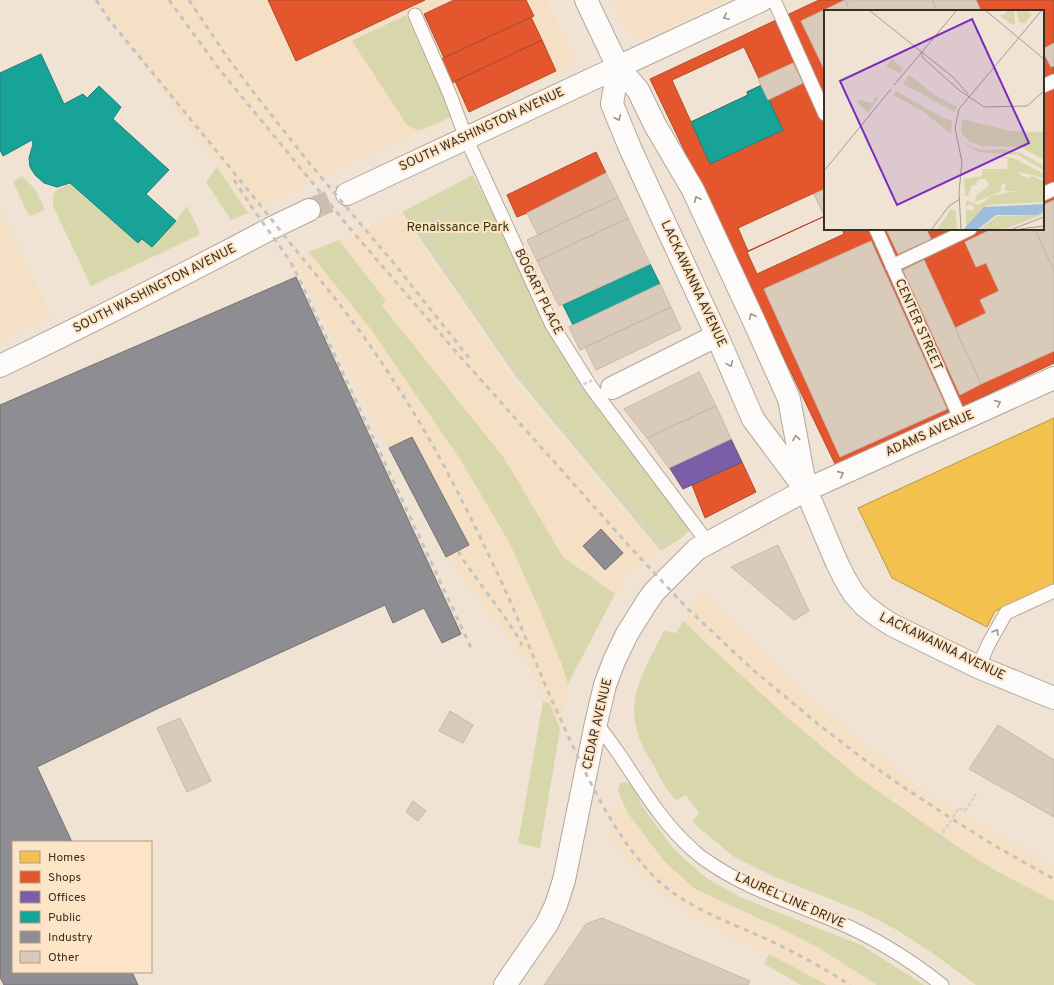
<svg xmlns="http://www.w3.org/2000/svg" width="1054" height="985" font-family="Overpass,sans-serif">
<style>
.built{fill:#f5dfc5}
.green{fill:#d8d6ab}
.homes{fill:#f2c14e;stroke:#ba9642}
.shops{fill:#e4572e;stroke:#b14b2b;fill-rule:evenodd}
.offices{fill:#7b5ea7;stroke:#675080}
.public{fill:#17a398;stroke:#218076}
.industry{fill:#8d8d92;stroke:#747171}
.building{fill:#dacaba;stroke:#c4b9ae}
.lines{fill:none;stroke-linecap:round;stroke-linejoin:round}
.secondary-tunnel{stroke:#cbbfb1;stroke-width:22;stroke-dasharray:22 11;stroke-linecap:butt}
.lane-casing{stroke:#b1a79b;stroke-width:15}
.street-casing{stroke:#b1a79b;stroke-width:24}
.secondary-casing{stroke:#b1a79b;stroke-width:24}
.primary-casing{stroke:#b1a79b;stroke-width:24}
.path{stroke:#d6d3cf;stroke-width:2.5;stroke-dasharray:4 2;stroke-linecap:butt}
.lane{stroke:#fdfbf9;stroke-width:13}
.street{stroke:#fdfbf9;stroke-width:22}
.secondary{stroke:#fdfbf9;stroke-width:22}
.primary{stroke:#fdfbf9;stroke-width:22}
.rail{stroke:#c6c3bf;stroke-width:3;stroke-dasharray:5 5;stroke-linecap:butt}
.path-bridge{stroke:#d6d3cf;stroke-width:2.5;stroke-dasharray:4 2;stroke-linecap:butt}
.oneway{stroke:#9b968f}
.labels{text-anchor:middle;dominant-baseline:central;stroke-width:4;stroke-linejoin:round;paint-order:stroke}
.street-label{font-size:13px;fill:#393025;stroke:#fde4c7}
.park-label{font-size:13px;fill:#303400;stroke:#fde4c7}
.inset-road{fill:none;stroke:#a79b8e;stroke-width:1}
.view{fill:#7b2cbf;fill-opacity:0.15;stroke:#7b2cbf;stroke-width:2}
.inset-edge{fill:none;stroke:#393025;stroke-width:2}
</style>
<rect width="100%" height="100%" fill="#f0e3d4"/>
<path class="built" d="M96,0h450l31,65 -237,102 -89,45z
M613,0h114l-83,39 -6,-1 -6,-2 -4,-4z
M0,209l52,107 -52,24z
M399,212l113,164 61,76 84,97 4,2 -25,18h-3l-8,10 -10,15 -52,-37 -59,-99 -123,-152 5,-5 -47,-61 36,-17z
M309,252l61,76 59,85 31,46 49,83 32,71 20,49 7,22 -8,45 -10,-26 -35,-57 -69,-89 23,-12 -57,-108 -23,11 -92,-181 -8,3 -6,-8z
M702,593l89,86 62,55 58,47 32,22 46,27 65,35v36l-56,-29 -37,-23 -19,-13 112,149 -103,-28 -250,-141 -16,-22 -33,-116 31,-57z
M616,805l11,7 37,49 112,65 43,22 58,37h-50l-58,-31 -29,-13 -46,-25 -31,-22 -28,-26 -26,-31z"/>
<path class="green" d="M406,15l33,73 14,28 -30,13 -6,1 -10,-5 -55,-84z
M217,167l31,46 -17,7 -25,-38z
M473,175l48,94 170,260 -7,6v1l-23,15 -144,-173 -115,-166z
M22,176l13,13 10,21 -14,6 -4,-4 -14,-30z
M70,184l68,59 4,-4 10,8 24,-26 11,-15 12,24v5l-108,51 -38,-80c-1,-17 2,-15 17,-22z
M339,240l47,61 -4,5 122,152 59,99 52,37 -47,90 -6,-19 -21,-52 -32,-71 -49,-83 -90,-131 -61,-76z
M683,621l25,24 80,73 74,62 99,69 37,23 56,29v84h-78l-45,-33 -34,-22 -39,-20 -83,-33 -42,-21 -41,-34 7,-9 -13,-18 -10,5c-10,-10 -16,-23 -23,-36 -6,-9 -12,-19 -15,-30 -13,-36 10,-71 26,-103l12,2z
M543,702l7,1 10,26 -20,119 -22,-5z
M623,782l5,1 5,4 9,19 31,42 17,16 18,15 34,19 119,47 63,40h-47l-58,-37 -43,-22 -81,-37 -31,-28 -37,-49 -9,-21 2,-8z
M769,954l58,31h-26l-37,-21z"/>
<path class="homes" d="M1054,418v166l-59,27 -8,16 -95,-49 -34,-70z"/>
<path class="shops" d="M268,0h157l-129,61z
M454,0h72l8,16 -90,42 -20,-44z
M819,0h235v363l-218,103 -186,-387zM825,11h218v218h-218z
M531,17l11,23 -90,43 -11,-24z
M542,40l14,31 -87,41 -14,-31z
M744,47l18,38 -15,7 1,3 -57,27 -19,-42z
M596,152l10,21 -79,40 -10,4 -10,-22z
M814,193l11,23 -77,35 -10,-23z
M825,216v13h17l2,5 -87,40 -10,-22z
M742,462l14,30 -51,26 -13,-33z"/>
<path class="offices" d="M731,439l11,23 -59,27 -14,-22z"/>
<path class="public" d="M41,54l23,50 19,-10 4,4 12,-12 22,21 -8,12 56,51 -23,24 30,27 -24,26 -10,-8 -4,4 -68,-60 -13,4 -13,-4 -9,-8 -5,-8 -1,-9 4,-14 -1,-4 -29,16 -3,-6v-77z
M762,85l21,45 -73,34 -19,-42 57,-27 -1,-3z
M650,264l10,20 -87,41 -10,-20z"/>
<path class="industry" d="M296,277l165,357 -19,9 -18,-35 -31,15 -8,-18 -224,102 -124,60 35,75h-59v130h119l6,13h-134l-4,-8v-572z
M412,437l57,108 -23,12 -57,-109z
M601,529l22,24 -18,17 -22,-24z"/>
<path class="building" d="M845,0h87l5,11h-87z
M845,0l5,11h-25v60l-24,-50z
M932,0h44l5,11h-44z
M1054,43v23l-3,1 -8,-15v-3z
M793,63l10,20 -35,17 -10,-21z
M606,173l12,24 -80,38 -11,-22z
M825,189v23l-2,1 -9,-19z
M618,197l10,21 -91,43 -10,-21z
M1054,200v71l-19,-42h8v-24z
M628,218l22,46 -91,42 -22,-45z
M886,229h40l5,10 -33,15z
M992,229h43l19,42v80l-73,33 -26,-56 31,-15 -6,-13 19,-9 -13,-28 -10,4 -11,-25z
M871,241l76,168 -107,48 -76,-168z
M924,260l57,124 -21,11 -57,-125z
M660,284l11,23 -91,43 -11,-23z
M671,307l10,22 -85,41 -11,-23z
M699,372l17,34 -69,32 -23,-29z
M716,406l15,33 -62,29 -22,-30z
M778,545l31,66 -15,9 -63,-53z
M450,711l23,14 -10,18 -24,-12z
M180,718l31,63 -24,11 -30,-64z
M998,725l56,35v57l-85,-48z
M413,801l13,10 -8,10 -12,-9z
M602,918l148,63 -2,4h-204l42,-61z"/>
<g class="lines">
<path class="secondary-tunnel" d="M309,210l38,-16"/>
<g class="lane-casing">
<path id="lane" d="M774,0l51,114
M415,15l35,80 16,43 86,187 39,62 117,156
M1043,86l11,-5
M1043,194l11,-5
M876,229l85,191
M892,266l78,-37
M978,667l11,-24 17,-30 48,-22
M596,723c8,10 16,21 23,31 23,34 43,69 74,96 4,4 9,8 14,11 40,28 82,40 126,59 39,16 76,39 109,65"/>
</g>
<g class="street-casing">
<path id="street" d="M612,388l102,-51"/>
</g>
<g class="secondary-casing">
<path id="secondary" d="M586,0l32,67 20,23 17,35 38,65 60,129 36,80 17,91 31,73 8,16 9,15 11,12 13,10 14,9 86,42 76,31
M347,194l271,-127
M0,366c90,-43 179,-89 268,-136 13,-7 27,-13 41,-20"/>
</g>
<g class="primary-casing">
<path id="primary" d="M762,0l-144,67 -6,37 18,44 87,188 36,83 53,71
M505,985l42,-61 9,-19 8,-25 32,-157 9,-38 9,-24 13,-27 20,-32 7,-10 43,-43 109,-59 248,-112"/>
</g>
<path class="path" d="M469,198l-51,30 94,137 147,177 18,-11
M546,405l15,-7 4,-5 7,-4
M929,835l15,11 2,-4 -6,-5 19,-29 6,3 11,-17"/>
<use href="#lane" class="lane"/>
<use href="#street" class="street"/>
<use href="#secondary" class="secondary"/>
<use href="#primary" class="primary"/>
<path class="rail" d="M96,0l14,21c56,68 111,135 166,204 24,31 50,61 74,93 30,40 57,82 82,126 25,45 48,92 70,139 20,44 37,89 57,133 24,52 48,107 86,151 30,36 76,52 117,70 31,14 60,30 88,48
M169,0l50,69 134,163 104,121 174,195 56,60 65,61 66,55 48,37 36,25 50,33 40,25 42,24 20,11
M189,0l36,54 29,39 56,71 87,103 72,91
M234,180l17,26 37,52 7,12 178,382
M458,551c19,32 46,60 64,94"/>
<path class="path-bridge" d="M578,387l17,-8"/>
</g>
<defs><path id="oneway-chevron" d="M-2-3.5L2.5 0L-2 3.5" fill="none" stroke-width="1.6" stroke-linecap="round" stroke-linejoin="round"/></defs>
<g class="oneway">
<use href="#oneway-chevron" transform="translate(726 17) rotate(155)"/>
<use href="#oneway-chevron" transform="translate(618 118) rotate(67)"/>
<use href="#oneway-chevron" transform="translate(697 199) rotate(-115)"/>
<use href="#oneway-chevron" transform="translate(752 316) rotate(-115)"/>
<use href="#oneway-chevron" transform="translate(730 364) rotate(66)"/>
<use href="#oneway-chevron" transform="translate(998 403) rotate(-24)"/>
<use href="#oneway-chevron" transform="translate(796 438) rotate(-100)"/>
<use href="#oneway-chevron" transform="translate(841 474) rotate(-24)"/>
<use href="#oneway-chevron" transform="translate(996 632) rotate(-60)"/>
</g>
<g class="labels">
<g class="street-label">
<text transform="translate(482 130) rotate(-25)">SOUTH WASHINGTON AVENUE</text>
<text transform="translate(693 284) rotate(65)">LACKAWANNA AVENUE</text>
<text transform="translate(155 289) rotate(-27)">SOUTH WASHINGTON AVENUE</text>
<text transform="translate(538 292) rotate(64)">BOGART PLACE</text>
<text transform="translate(918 325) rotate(66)">CENTER STREET</text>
<text transform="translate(930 434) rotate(-24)">ADAMS AVENUE</text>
<text transform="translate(942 647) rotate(26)">LACKAWANNA AVENUE</text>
<text transform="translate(598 724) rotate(-77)">CEDAR AVENUE</text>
<text transform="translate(790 901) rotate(24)">LAUREL LINE DRIVE</text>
</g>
<g class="park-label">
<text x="458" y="228">Renaissance Park</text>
</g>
</g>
<g transform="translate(824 10)">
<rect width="220" height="220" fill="#f0e3d4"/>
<path d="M184,0h6l1,14h-4l-12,-9h5zM192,0h10l6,5 -7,8h-5zM68,49l11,10 -3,4 -14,-7zM85,65l26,20 22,12 -2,5 -52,-28zM72,81l47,27 9,2 -1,14 -27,-22 -31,-17zM51,86l3,3 -10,13 -10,-9 1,-3 14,3zM138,109l48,12 34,1v28l-23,-13 -39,-1 -12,-4 -9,-9zM139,133l17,7 23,-1 18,4 23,13v4l-26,-15 -39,-3zM168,146l21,2 31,16v4l-28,-7 4,2v2l10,3 1,-2 13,5v21l-57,3 -21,23v-19l5,2 4,-3 -4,-4 -5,3v-7l13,5 12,-9 26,-5h-12v-7h-3l-2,8 -25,10 2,-7 12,-9 -3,-7h-5l-5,3 1,3h-5l-4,11h-3l-1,-17 18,-3v-7h25l1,-10zM127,199l5,3 1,18h-20zM220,202v2l-42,16h-23l18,-14 40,-1z" fill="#d8d6ab"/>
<path d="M220,194v8l-7,3h-41l-19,15h-14l21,-23z" fill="#9ebddb"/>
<path class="inset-road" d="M45,0l84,67 15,17M161,0l59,49M97,43l2,5 36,32 25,17 43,-1 17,-15M97,43l36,-43M70,75l27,-32M0,161l67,-82M196,219l24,-3M107,220l18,-24 11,-7M137,220l-2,-38 3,-30 -7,-34 4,-19 83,-99M186,220l34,-13"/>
<path class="view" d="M148,9l57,124 -132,62 -57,-124z"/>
<rect width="220" height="220" class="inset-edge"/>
</g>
<rect x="12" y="841" width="140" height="132" fill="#fde4c7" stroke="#af9c86"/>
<rect x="20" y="851" width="20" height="12" fill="#f2c14e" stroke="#af9c86"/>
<text x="48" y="861" font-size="12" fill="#393025">Homes</text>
<rect x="20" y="871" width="20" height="12" fill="#e4572e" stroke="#af9c86"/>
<text x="48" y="881" font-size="12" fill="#393025">Shops</text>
<rect x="20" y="891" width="20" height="12" fill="#7b5ea7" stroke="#af9c86"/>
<text x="48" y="901" font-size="12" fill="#393025">Offices</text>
<rect x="20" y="911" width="20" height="12" fill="#17a398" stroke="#af9c86"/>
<text x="48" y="921" font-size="12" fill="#393025">Public</text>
<rect x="20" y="931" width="20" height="12" fill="#8d8d92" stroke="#af9c86"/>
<text x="48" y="941" font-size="12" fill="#393025">Industry</text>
<rect x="20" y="951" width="20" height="12" fill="#dacaba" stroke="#af9c86"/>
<text x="48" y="961" font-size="12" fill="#393025">Other</text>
</svg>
